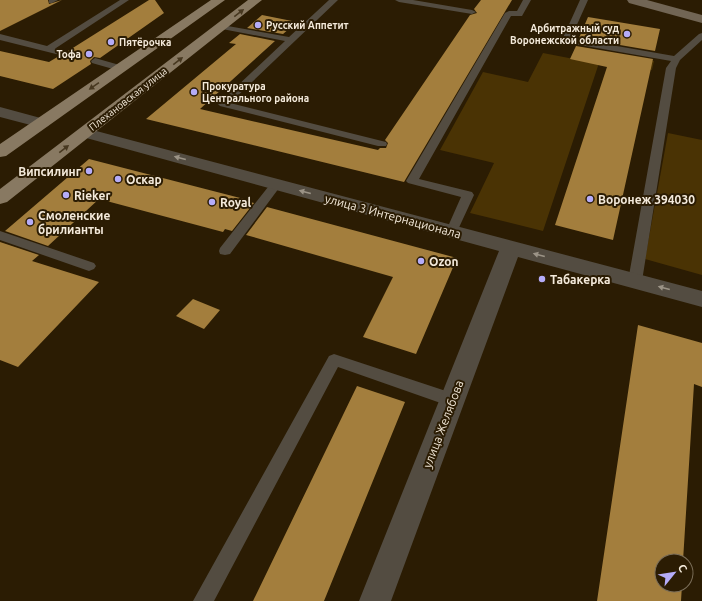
<svg xmlns="http://www.w3.org/2000/svg" width="702" height="601" font-family="Ubuntu,sans-serif">
<style>
.green{fill:#4a3304}
.building{fill:#a37e3d}
.lines{fill:none;stroke-linecap:round;stroke-linejoin:round}
.lane{fill:#534c41;fill-rule:evenodd}
.street{fill:#534c41;fill-rule:evenodd}
.secondary{fill:#716554;fill-rule:evenodd}
.primary{fill:#887962;fill-rule:evenodd}
.oneway{fill:#473820}
.oneway2{fill:#9b9386}
.poi-dot{fill:#b5acf8;stroke:#2b1c03;stroke-width:1.5}
.labels{text-anchor:middle;dominant-baseline:central;stroke-width:4;stroke-linejoin:round;paint-order:stroke}
.far-poi-label{font-size:10px;font-weight:bold;fill:#f4eadb;stroke:#2b1c03;text-anchor:start}
.far-street-label{font-size:10px;fill:#f4eadb;stroke:#2b1c03}
.poi-label{font-size:12px;font-weight:bold;fill:#f4eadb;stroke:#2b1c03;text-anchor:start}
.street-label{font-size:12px;fill:#f4eadb;stroke:#2b1c03}
</style>
<rect width="100%" height="100%" fill="#2b1c03"/>
<path class="green" d="M580,47l74,14 -2,9 -52,-10 -57,171 -73,-18 24,-50 -54,-13 43,-78 45,10 15,-29 31,6z
M668,133l34,7v135l-57,-16z"/>
<path class="building" d="M0,0h48l1,4 13,-4 -62,31z
M149,0h6l9,13 -64,45 -6,-1 -4,4 1,3 -38,25 -53,-13v-25l49,11 10,-6h8l2,-2 -1,-3z
M481,0h31l-108,182 -258,-63 90,-75 -7,-1 11,-9 35,7 -75,68 178,41 2,-2h6l2,-5 -3,-3 85,-125 7,-2 -3,-4z
M262,15l35,7 -14,12 -36,-6z
M588,17l72,12 -5,22 -76,-13z
M576,46l77,13 -40,181 -58,-15 52,-158 -37,-8z
M89,159l159,41 -1,1 7,2 -22,28 -7,-2 -2,3 -124,-33 -51,47 -43,-15z
M267,207l190,51 -41,96 -53,-17 30,-60 -147,-42z
M0,242l39,13 -7,6 67,21 -81,85 -18,-7z
M193,299l27,11 -16,19 -28,-13z
M638,325l64,18v44l-8,-3 -11,177h-21v24h20l-1,16h-84z
M357,386l48,16 -81,199h-71z"/>
<g class="lines">
<path class="lane" d="M49,0h9l-6,3h-3z
M120,0h9l-73,48 11,3 1,2 -1,2 -3,1 -64,-16v-6l47,12z
M329,0h9l-108,103 156,39 1,2 -1,2h-8l-158,-40 -2,-2 67,-63 -63,-12 -4,-2 1,-2h3l67,12z
M395,0h18l59,10 4,2 -4,2 -73,-12z
M523,0h8l-9,16h-11l-92,163 53,13 2,3 -18,39 -4,1 -4,-1 -2,-3 15,-34 -53,-14 -2,-2 99,-168 4,-2h8z
M580,0h8l-17,38 103,18 25,-22 3,-1v7l-22,20 -4,8 -34,213 -2,3 -5,2 -5,-2 -2,-3 38,-213 5,-7 -108,-19 -1,-2z
M95,58l28,8 2,2 -5,3 -28,-8 -1,-2z
M276,181l4,1 2,2 -52,70 -5,1 -5,-1 -1,-3 1,-3 52,-66z
M0,231l94,32 2,3 -2,3 -5,2 -89,-31z
M334,354l124,41 2,5 -2,5 -6,2 -114,-40 -124,234h-21l136,-245z"/>
<path class="street" d="M0,107l48,13 2,3 -2,3 -6,2 -42,-11z
M85,128l617,163v16l-184,-50 -127,344h-32l140,-350 -420,-115 -2,-3 2,-3z"/>
<path class="secondary" d="M627,0h20l55,15v8l-73,-20z"/>
<path class="primary" d="M211,0h14l-219,156 -6,1v-13z
M248,0h14l-255,202 -7,2v-15z"/>
</g>
<defs><path id="oneway-solid" d="M-6-.8H1V-3.2L6.5 0L1 3.2V.8H-6Z"/></defs>
<g class="oneway">
<use href="#oneway-solid" transform="translate(239 13) rotate(-38)"/>
<use href="#oneway-solid" transform="translate(178 61) rotate(-38)"/>
<use href="#oneway-solid" transform="translate(94 86) rotate(145)"/>
<use href="#oneway-solid" transform="translate(64 149) rotate(-38)"/>
</g>
<g class="oneway2">
<use href="#oneway-solid" transform="translate(180 158) rotate(-165)"/>
<use href="#oneway-solid" transform="translate(305 192) rotate(-165)"/>
<use href="#oneway-solid" transform="translate(539 255) rotate(-165)"/>
<use href="#oneway-solid" transform="translate(664 288) rotate(-165)"/>
</g>
<g class="poi-dot">
<circle cx="258" cy="25" r="4"/>
<circle cx="627" cy="34" r="4"/>
<circle cx="111" cy="42" r="4"/>
<circle cx="89" cy="54" r="4"/>
<circle cx="194" cy="92" r="4"/>
<circle cx="89" cy="171" r="4"/>
<circle cx="118" cy="179" r="4"/>
<circle cx="66" cy="195" r="4"/>
<circle cx="590" cy="199" r="4"/>
<circle cx="212" cy="202" r="4"/>
<circle cx="30" cy="222" r="4"/>
<circle cx="421" cy="261" r="4"/>
<circle cx="542" cy="279" r="4"/>
</g>
<g class="labels">
<g class="far-poi-label">
<text x="266" y="25">Русский Аппетит</text>
<text x="619" y="28" text-anchor="end">Арбитражный суд<tspan x="619" dy="12">Воронежской области</tspan></text>
<text x="119" y="42">Пятёрочка</text>
<text x="81" y="54" text-anchor="end">Тофа</text>
<text x="202" y="86">Прокуратура<tspan x="202" dy="12">Центрального района</tspan></text>
</g>
<g class="far-street-label">
<text transform="translate(128 99) rotate(-38)">Плехановская улица</text>
</g>
<g class="poi-label">
<text x="81" y="171" text-anchor="end">Випсилинг</text>
<text x="126" y="179">Оскар</text>
<text x="74" y="195">Rieker</text>
<text x="598" y="199">Воронеж 394030</text>
<text x="220" y="202">Royal</text>
<text x="38" y="215">Смоленские<tspan x="38" dy="14">брилианты</tspan></text>
<text x="429" y="261">Ozon</text>
<text x="550" y="279">Табакерка</text>
</g>
<g class="street-label">
<text transform="translate(393 216) rotate(15)">улица 3 Интернационала</text>
<text transform="translate(443 424) rotate(-69)">улица Желябова</text>
</g>
</g>
<g transform="translate(674 573) rotate(60)"><circle r="19" fill="#2b1c03" stroke="#7b6e59"/>
<path d="M0-3L7 15L0 10L-7 15Z" fill="#b5acf8"/>
<text y="-6" font-size="11" font-weight="bold" text-anchor="middle" fill="#f4eadb">С</text>
</g>
</svg>
